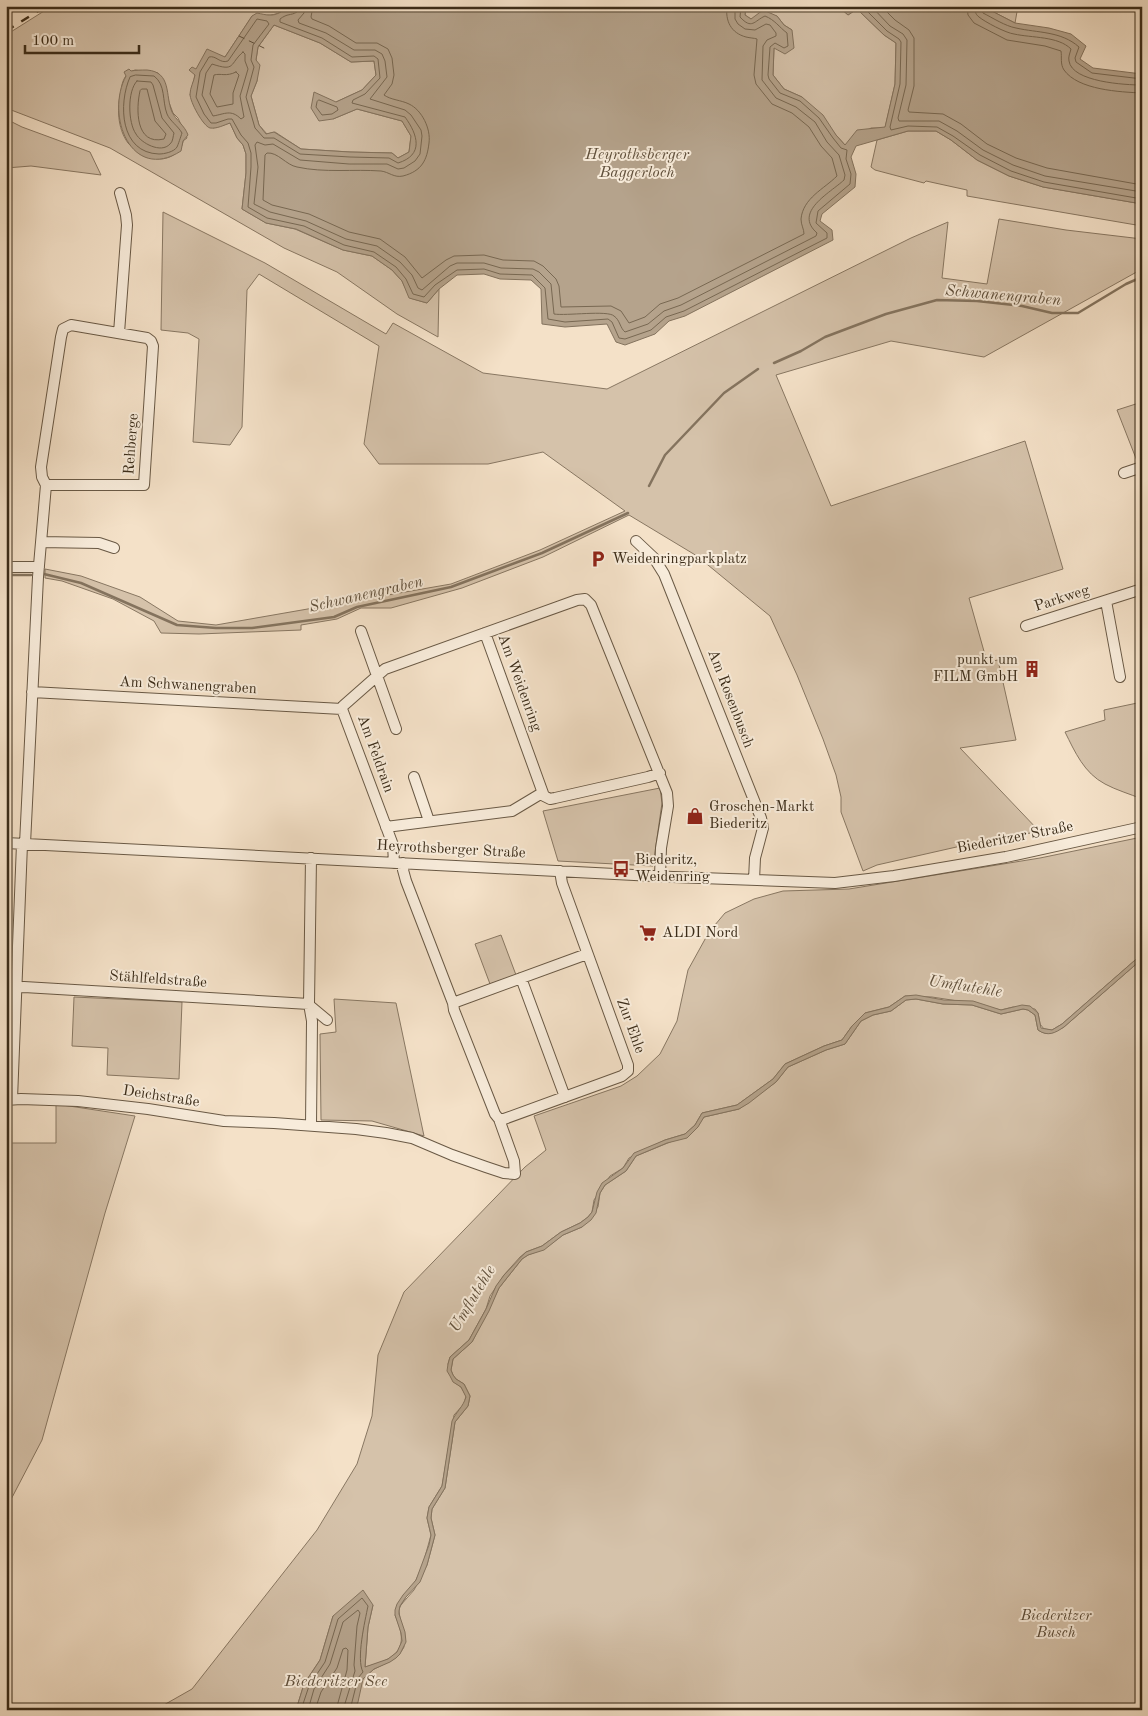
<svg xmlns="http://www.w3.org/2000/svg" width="1148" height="1716" font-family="'Old Standard TT',serif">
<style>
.green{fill:#d5c2aa;stroke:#887762;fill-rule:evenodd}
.water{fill:#b5a38c;stroke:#84735e;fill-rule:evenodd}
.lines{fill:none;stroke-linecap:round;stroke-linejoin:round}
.shore{stroke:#786852;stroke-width:1}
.stream{stroke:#84735e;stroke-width:2.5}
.ferry{stroke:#60503c;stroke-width:1;stroke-dasharray:6 5;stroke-linecap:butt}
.minor-casing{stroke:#695945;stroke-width:12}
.minor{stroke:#f8ecdb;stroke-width:10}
.rail{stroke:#3b2c19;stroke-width:2.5;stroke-dasharray:9 9;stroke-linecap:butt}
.labels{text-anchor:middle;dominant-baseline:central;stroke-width:4;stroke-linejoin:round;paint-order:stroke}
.street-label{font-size:15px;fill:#3b2c19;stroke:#f8ecdb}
.poi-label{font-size:15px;fill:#3b2c19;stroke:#f8ecdb;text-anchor:start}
.park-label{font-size:15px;font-style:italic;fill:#5a4a36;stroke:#f8ecdb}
.water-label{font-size:16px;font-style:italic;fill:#60503c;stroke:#f8ecdb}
</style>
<rect width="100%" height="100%" fill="#f4e1c8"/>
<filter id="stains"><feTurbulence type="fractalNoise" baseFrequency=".004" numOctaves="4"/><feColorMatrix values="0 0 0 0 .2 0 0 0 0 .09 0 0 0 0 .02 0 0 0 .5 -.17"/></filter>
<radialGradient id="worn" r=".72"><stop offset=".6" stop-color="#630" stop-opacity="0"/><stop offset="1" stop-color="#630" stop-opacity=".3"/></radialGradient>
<path class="green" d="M52,6h229v6c-10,5 -18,2 -29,4l-27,41 -30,18 -4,17 -1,3 23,33 17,-5 7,15 6,7 3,9v19l-4,36 24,14 29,6 48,21 29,6 20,14 10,11 8,17 17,5 12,-14 -1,48 -41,-23 -60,-42 -53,-24 -174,-100 -104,-40v-73zM135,70l23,3 15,40 5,5 9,20 -4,3c-1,12 -17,21 -29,17 -5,-1 -9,-4 -14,-7 -4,-2 -9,-4 -12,-8 -11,-15 -11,-36 -7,-52 1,-10 4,-18 14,-21z
M746,6h92l10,9 9,-6 27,26 12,8 -1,41 -10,44h-14l-26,17 -43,-48 -18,-8 -11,-14 1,-28 18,-17 -8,-5 -7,-9 -26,3 -6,-4z
M982,6h36l-3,17z
M274,25l46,18 31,19 23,-1 2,14 -14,15 -26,12 -3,17 24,-10 45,12 9,15 -2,16 -11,6 -6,-5 -42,-1 -49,-3 -26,-17 -8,2 -8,-9 -8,-29 6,-15 -1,-21 2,-13z
M6,119l16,8 68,25 11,23 -70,-9 -25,2z
M908,131h28l15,9 26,20 32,16 34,11 99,17v22l-175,-30v-6l-41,-9 -2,2 -49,-13 -4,-3 6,-27z
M163,212l102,51 121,71 7,-11 90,50 124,16 304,-151 37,-16 -6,56 45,6 12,-65 67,11 76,9v30l-158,88 -93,-16 -115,34 55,131 194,-65 38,128 -94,29 18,64 11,-2 18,80 -56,8 80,84 -35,4 -128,29 -14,6 -22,-59v-15l-5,-22 -13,-36 -26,-64 -27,-59 -73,-60 -68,-41 -86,42 -81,31 -71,20h-30l-24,11 -36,6v5l-102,4 -38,-1 -7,-12 -41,-22 -51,-18 -17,-3v-9l36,7 59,21 38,24 38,4 235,-41 89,-34 85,-39 -82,-59 -55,12h-109l-15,-20 15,-98 -120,-72 -12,16 -5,137 -12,18 -37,-3 6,-103 -11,-6 -27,-3z
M1142,402v57l-5,2 -20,-51z
M1142,702v97c-12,-5 -26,-9 -37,-15 -21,-11 -30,-32 -40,-52l40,-12 -1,-10z
M660,788l2,15 -9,63 -95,-5 -15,-50z
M1142,837v117l-80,70 -10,6 -8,-1 -4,-5 -2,-11 -3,-4 -22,-2 -12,3 -43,-9 -26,-4 -27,-1 -16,11 -24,6 -13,13 -10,14 -18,6 -39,18 -12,15 -36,26 -35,8 -7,12 -10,9 -20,6 -36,18 -6,10 -13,8 -16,24 -2,12 -4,5 -8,6 -19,9 -19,14 -16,6 -6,5 -16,18 -14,21 -4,13 -17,31 -19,17 -2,7 6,18 7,5 5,9 -2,8 -10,11 -12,71 -13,21 -2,11 4,17 -8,29 -7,16 -21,35c15,33 3,44 -30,52l3,-40 5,-22 -40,11 -13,44 -16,24 -8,26h-141l37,-21 125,-159 40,-66 15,-48 6,-61 26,-63 121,-125 21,-17 -12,-34 87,-30 16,-10 23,-22 17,-33 11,-51 21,-38 16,-19 29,-14 29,-8 66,-2 191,-31z
M501,935l15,40 -26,9 -15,-40z
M1142,959v751h-788c4,-9 5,-24 9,-31 11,-16 30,-12 41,-32l-5,-36 1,-5 14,-16 13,-25 8,-30 -4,-17 1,-9 13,-21 10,-66 13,-16 2,-10 -6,-12 -8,-5 -3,-4 -2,-5 2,-11 19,-17 27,-54 23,-29 6,-4 16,-6 19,-14 19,-8 16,-20 2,-14 5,-8 21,-14 10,-15 56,-23 12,-16 35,-8 37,-27 12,-15 38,-17 19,-6 16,-23 12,-6 18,-4 15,-11 10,-1 27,5 29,1 29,9 22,-5 5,1 7,5 3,15c10,7 17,2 26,-3z
M74,997l108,5 -3,77 -72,-4 1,-27 -36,-2z
M334,999l62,4 28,133 -52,-15 -51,-1 -1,-86 16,-2z
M56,1104l79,12 -30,97 -63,227 -36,69v-366h50z"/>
<path class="water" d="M281,6h5l4,4 8,-4h448l-1,9 6,4 12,-9 14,6 7,9 8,5 2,18 -9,6 -11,-6 -1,27 11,14 18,8 21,18 13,20 9,10 12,-15 28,-3 10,-43 1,-41 -12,-8 -27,-26 -9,6 -10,-9h144l33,17 34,5 22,6 15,12 -6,13 13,9 49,6v130l-99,-17 -34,-11 -32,-16 -26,-20 -15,-9h-28l-52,15 -5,11 5,17 -1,13 -33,27 -2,7 12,9 1,10 -148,76 -16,5 -14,13 -30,11 -9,-3 -9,-18 -42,3 -23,-3 -1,-35 -10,-9 -31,-1 -16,-5 -27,1 -18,14 -12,14 -18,-5 -7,-17 -10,-11 -20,-14 -29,-6 -47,-21 -30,-6 -24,-14 4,-36v-19l-3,-9 -6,-7 -7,-15c-6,2 -13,6 -20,5 -7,-2 -20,-26 -20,-34 0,-6 4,-13 5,-19l-6,-5 3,-3 4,2 11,-20 18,8 27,-41 5,-3c10,2 15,4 24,-1zM274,25l46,18 31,19 23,-1 2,14 -14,15 -26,12 -22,-10 -3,16 8,13 14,-2 24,-10 45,12 9,15 -2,16 -11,6 -6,-5 -42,-1 -49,-3 -27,-17 -8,2 -7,-9 -8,-29 6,-15 3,-16 -4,-5 2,-13z
M129,69l2,2c5,-1 10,-1 16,-1 25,2 18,26 25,42 4,8 13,14 16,23l-5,6 -2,10c-50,32 -76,-36 -55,-75l-2,-4z
M1142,954v5l-78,68c-9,6 -16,10 -26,3l-3,-15 -7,-5 -5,-1 -22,5 -29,-9 -29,-1 -27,-5 -10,1 -15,11 -18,4 -12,6 -16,23 -19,6 -38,17 -12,15 -27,21 -10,6 -35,8 -6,10 -11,11 -20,5 -31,13 -10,15 -21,14 -5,8 -4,20 -5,7 -9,7 -19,8 -19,15 -16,5 -6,4 -23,29 -10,23 -17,31 -19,17 -2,11 2,5 3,4 8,5 6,12 -2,10 -13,16 -10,66 -13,21 -1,9 4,17 -8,30 -7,17 -14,15 -6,9 -1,5v3l6,18 1,10 -6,12 -4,4 -6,4 -16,7 -11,10 -5,23 -4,8h-58l8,-26 16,-24 13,-44 30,-26 10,15 -5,22 -3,40 23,-8 9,-7 5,-11 -1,-8 -6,-18v-5l2,-6 6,-9 13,-15 13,-35 2,-10 -4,-17 2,-11 13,-21 10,-65c4,-9 11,-14 14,-24l-5,-10 -8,-5 -3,-6 -3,-5 1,-7 2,-7 19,-17 17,-31 10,-23 8,-11 22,-23 16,-6 19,-14 19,-9 8,-6 4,-5 5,-20 5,-9 21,-15 11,-15 31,-13 20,-6 10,-9 7,-12 35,-8 36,-26 12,-15 39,-18 18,-6 10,-14 13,-13 24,-6 16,-11 11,-1 28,5 29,1 28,9 21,-5 8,1 8,7 3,15 11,2 10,-6z"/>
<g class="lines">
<path class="shore" d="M299,6l-2,6c-7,4 -9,1 -17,7v3l42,16 30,19 22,-1 4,3 2,19 -15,16 -12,6 -1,3 53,14c13,18 19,38 -7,46l-9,-5 -39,-1 -50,-3 -26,-16h-10l-9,-10 -9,-31 8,-30 -3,-7 2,-15 16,-21 -2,-3 -10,-2 -29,42c-8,3 -12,-6 -19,-4l-9,15 -4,25 8,17 7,9h5l12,-4h4l9,16 7,8 3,10v14l-3,40 19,11 37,8 40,19 30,7 22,15 10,12 7,15 11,3 11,-12 22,-15 27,-1 16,5 32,1 13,13 3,31 17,3 43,-3 4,3 7,16 6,1 26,-9 15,-13 18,-6 143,-73v-5l-11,-10 2,-12 32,-27 1,-10 -5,-15 1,-9 -6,-2 -8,-10 -14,-20 -19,-17 -20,-8 -11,-14 -1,-4 2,-28 5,-4 9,5 4,-2 -1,-13c-8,-6 -12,-13 -22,-17 -11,5 -13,14 -25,1l1,-11
M305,6l-1,7 -6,7 1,3 27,10 28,17h21l7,4 3,7 2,16 -17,22 35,11 6,5 10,15 1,6 -2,18 -5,7 -11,7 -6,1 -11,-5h-38l-49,-4 -27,-16 -8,1 -8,-3 -2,3 3,22 -4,37 16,8 36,9 40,18 31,7 23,16 12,13 6,13 4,2 28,-24 7,-3h27l17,5 32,1 6,3 12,12 3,30c12,2 54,-4 60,2 6,4 6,12 11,16l23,-8 16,-13 17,-6 135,-69 1,-3c-24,-21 13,-40 27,-53l1,-5 -6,-20 -12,-13 -12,-20 -19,-15 -20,-9 -14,-18 1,-34 4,-6 9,-4v-3l-6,-8 -4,-1 -11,6 -10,-1 -7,-5 -3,-5v-13
M313,6l-2,11 1,2 17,7 27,17h21l11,6 4,9 2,17 -2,9 -8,11c7,5 17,5 25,9 13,6 22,25 20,39 -2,17 -7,28 -26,33 -9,2 -14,-4 -22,-5 -27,-2 -57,2 -84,-4 -11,-2 -19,-15 -30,-14l-2,2 -2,45 9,5 37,9 40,18 31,7 25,18 17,21 24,-18 8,-4 30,-1 19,5 31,1 9,5 13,13 3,7 2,21 50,-1 10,5 8,12 16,-6 15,-13 18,-6 126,-64c0,-5 -3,-9 -3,-15 2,-21 23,-30 36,-43l-5,-18 -11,-12 -12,-19 -17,-14 -20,-9 -16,-20 -2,-9 3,-36c-3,-1 -7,-1 -11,-2 -15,-4 -21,-16 -19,-31
M862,6l25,25 12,8 2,3 -1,42 -10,43 1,3 17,-4 29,1 16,9 27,19 31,16 33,11 98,17
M871,6l19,20 13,8 4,6 -1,45 -8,33 1,3h40l18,10 26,19 30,15 32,11 97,16
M881,6l14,14 14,10 5,8v48l-6,24 1,2 34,2 18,10 26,20 29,14 31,10 95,17
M967,6l1,9 6,8 33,17 38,6 16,5c1,6 -1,13 3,19 14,20 56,22 78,23
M975,6c0,5 0,8 4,11 6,5 27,16 35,17 18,4 44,2 57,15 -1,4 -3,8 -2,12 3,21 56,24 73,24
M981,6l2,7c10,5 22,13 33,15 22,5 45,3 63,19l-4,11 1,4 16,11 50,6
M243,52l2,2v7l3,8 -8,27 4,21 -3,2c-10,-10 -16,-5 -28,-3l-11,-21 4,-22 6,-9c24,8 17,0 31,-12z
M236,72l3,3 -6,18v11l-16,3 -7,-13 4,-19c7,-2 12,2 22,-3z
M136,75l18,1c12,9 8,25 13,38 3,7 11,12 15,19 -1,3 -4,12 -5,14 -3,5 -13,7 -18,7 -39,-1 -41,-50 -29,-77z
M137,81l14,1 2,3 9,33 12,15c-1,3 -1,9 -4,11 -9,10 -29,-1 -34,-10 -8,-11 -9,-43 1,-53z
M142,89h5l8,32 11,13 -2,5c-29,7 -28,-31 -24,-48z
M319,100l18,7 1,3 -6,4 -10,1 -6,-8 1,-5z
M301,1710l8,-24 16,-24 13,-43 24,-21 6,8c-3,15 -12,53 -5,66l-5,6 -8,32
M308,1710l6,-21 16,-25 13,-42 15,-12 2,3 -3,13 -3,39 1,6 -12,39
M315,1710l6,-18 16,-24 6,-19 3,-1 2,2 -1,20 -11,40"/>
<path class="stream" d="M774,363l27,-12 24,-14 61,-23 51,-14 40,1 45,5 30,7h26l48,-29 16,-7
M649,486l16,-31 59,-62 34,-24
M44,574l37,9 96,42 39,3h36l82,-11 23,-10 94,-20 91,-34 86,-40
M6,575h25"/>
<path class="ferry" d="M239,36l27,13"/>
<g class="minor-casing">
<path id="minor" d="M119,333l8,-108 -1,-10 -6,-22
M1124,473l18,-6
M636,541l18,17 10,16 97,244 2,10 -8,30 -1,22
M41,542l58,1 15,5
M6,567h33
M1106,601l14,76
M1026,626l116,-37
M361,631l35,98
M485,633l59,163 6,3 5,-1 93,-21 12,-4
M32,692l310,17
M414,777l15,44
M386,827l126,-16 30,-18
M6,843l667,34 162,6 59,-7 112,-19 136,-30
M25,844l13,-267 8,-92 -4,-8 -1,-10 20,-130 2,-8 8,-4 76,13 4,3 2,5 -9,139h-98
M394,863l-1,-18 -51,-136 1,-3 42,-37 192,-69 8,-1 6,6 76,188 1,13 -7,42 -1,28
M521,978l44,119
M6,988l18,-1 285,17
M453,1003l134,-49
M309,1005l18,15
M12,1099l10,-255
M6,1100l15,-1 57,2 70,8 76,12 50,2 82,6 30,4 26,5 40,17 34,12 18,6 11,1 -1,-13 -15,-42 -4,-5 -41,-104 -1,-7 -47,-122 -3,-11v-7
M499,1119h5l118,-43 6,-5v-6l-66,-182 -2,-12
M311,1125l1,-104 -3,-17 2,-146"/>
</g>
<use href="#minor" class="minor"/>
<path class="rail" d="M6,31l40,-25"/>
</g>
<defs>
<g id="parking-bare" transform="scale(1.35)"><path d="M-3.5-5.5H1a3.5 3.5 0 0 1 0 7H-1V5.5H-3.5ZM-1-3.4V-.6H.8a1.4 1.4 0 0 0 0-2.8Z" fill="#8f2418" stroke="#f8ecdb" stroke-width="2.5" paint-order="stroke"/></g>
<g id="building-bare" transform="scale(1.35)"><path d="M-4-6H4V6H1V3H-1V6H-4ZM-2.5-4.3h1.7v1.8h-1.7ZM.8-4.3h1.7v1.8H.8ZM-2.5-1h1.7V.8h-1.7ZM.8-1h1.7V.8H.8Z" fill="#8f2418" stroke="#f8ecdb" stroke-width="2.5" paint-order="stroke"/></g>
<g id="shop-bare" transform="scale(1.35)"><path d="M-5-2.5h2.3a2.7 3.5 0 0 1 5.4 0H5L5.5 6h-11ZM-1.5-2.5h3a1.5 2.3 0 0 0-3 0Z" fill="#8f2418" stroke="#f8ecdb" stroke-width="2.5" paint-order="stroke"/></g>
<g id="bus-bare" transform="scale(1.35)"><path d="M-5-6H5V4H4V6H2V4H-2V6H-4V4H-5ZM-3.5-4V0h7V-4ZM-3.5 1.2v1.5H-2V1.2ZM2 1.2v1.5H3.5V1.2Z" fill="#8f2418" stroke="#f8ecdb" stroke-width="2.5" paint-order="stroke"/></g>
<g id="supermarket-bare" transform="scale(1.35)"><path d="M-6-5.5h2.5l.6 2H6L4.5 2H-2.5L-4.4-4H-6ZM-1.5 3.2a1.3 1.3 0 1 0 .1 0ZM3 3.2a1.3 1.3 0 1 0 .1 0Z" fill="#8f2418" stroke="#f8ecdb" stroke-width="2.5" paint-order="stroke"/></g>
</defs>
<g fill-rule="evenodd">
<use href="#parking-bare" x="598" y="559"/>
<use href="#building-bare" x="1032" y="669"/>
<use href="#shop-bare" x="695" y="816"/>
<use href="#bus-bare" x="621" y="869"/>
<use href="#supermarket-bare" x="648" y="933"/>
</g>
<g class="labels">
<g class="street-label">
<text transform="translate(132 444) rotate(-86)">Rehberge</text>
<text transform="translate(1062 599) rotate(-18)">Parkweg</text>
<text transform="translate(519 683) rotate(70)">Am Weidenring</text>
<text transform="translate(188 686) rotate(3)">Am Schwanengraben</text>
<text transform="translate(730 699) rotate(69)">Am Rosenbusch</text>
<text transform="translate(375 754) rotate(70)">Am Feldrain</text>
<text transform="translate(1015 838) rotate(-11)">Biederitzer Straße</text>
<text transform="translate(451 850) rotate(3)">Heyrothsberger Straße</text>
<text transform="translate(158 980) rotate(4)">Stählfeldstraße</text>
<text transform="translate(630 1026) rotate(70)">Zur Ehle</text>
<text transform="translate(161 1097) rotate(9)">Deichstraße</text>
</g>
<g class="poi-label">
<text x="612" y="559">Weidenringparkplatz</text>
<text x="1018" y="660" text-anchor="end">punkt um<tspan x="1018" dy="17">FILM GmbH</tspan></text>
<text x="709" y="807">Groschen-Markt<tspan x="709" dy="17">Biederitz</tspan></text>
<text x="635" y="860">Biederitz,<tspan x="635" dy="17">Weidenring</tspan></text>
<text x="662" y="933">ALDI Nord</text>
</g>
<g class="park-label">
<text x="1056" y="1616">Biederitzer<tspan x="1056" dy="17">Busch</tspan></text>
</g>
<g class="water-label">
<text x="637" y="155">Heyrothsberger<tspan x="637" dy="18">Baggerloch</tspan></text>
<text transform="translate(1003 296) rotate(5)">Schwanengraben</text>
<text transform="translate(366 595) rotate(-13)">Schwanengraben</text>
<text transform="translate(965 987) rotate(9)">Umflutehle</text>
<text transform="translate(473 1299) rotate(-59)">Umflutehle</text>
<text x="336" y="1682">Biederitzer See</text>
</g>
</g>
<rect width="1148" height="1716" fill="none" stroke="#f4e1c8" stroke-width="25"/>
<rect x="8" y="8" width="1133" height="1701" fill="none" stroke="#3b2c19" stroke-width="2.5"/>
<rect x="12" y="12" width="1123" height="1691" fill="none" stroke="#3b2c19"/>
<path d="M25 45v8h114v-8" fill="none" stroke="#3b2c19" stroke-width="2.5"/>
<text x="32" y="45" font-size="15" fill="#3b2c19" stroke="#f8ecdb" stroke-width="4" paint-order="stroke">100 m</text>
<rect width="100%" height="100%" filter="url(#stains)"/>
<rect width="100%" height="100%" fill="url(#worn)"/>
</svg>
